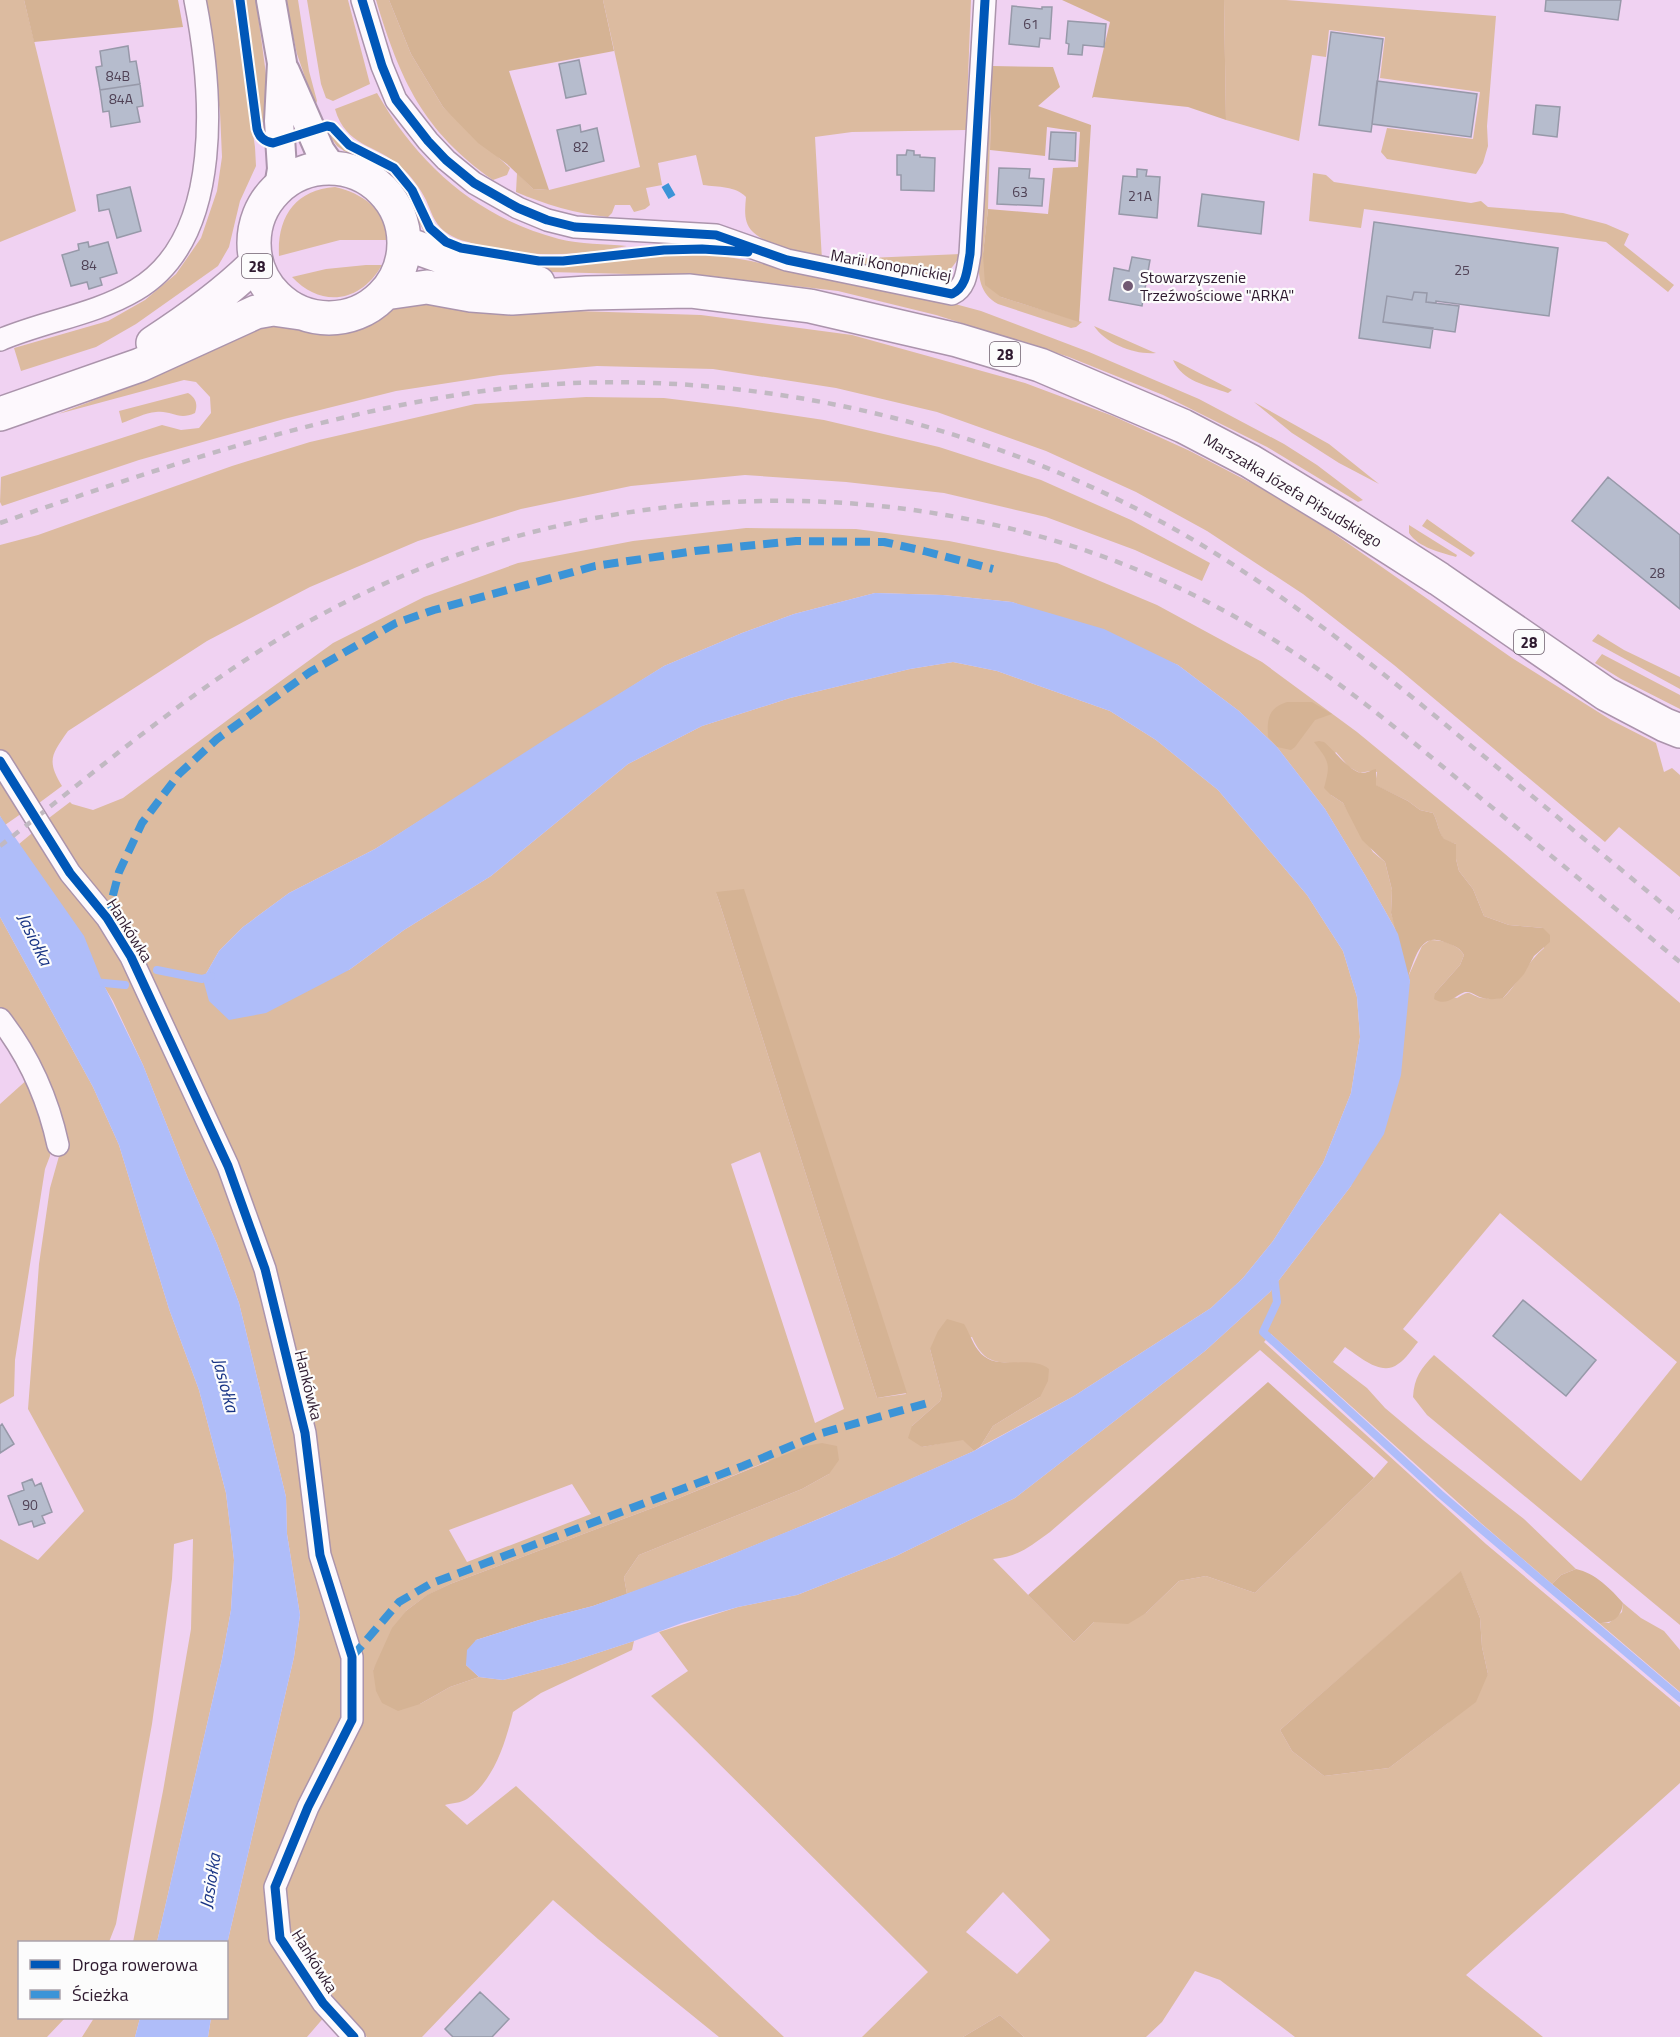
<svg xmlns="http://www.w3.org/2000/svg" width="1680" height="2037" font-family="'Titillium Web',sans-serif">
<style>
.green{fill:#dcbba0;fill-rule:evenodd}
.forest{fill:#d5b394}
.water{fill:#afbdf9}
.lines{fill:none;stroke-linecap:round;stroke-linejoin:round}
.stream{stroke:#afbdf9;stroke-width:8}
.building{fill:#b6bccd;stroke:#9799a9;stroke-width:1.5}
.minor-casing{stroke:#ab94ac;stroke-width:24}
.secondary-casing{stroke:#ab94ac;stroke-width:32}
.primary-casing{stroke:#ab94ac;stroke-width:36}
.minor{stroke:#fdf8fd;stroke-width:21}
.secondary{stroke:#fdf8fd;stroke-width:28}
.primary{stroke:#fdf8fd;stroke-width:33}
.rail{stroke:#c1b9c2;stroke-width:4.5;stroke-dasharray:8 8;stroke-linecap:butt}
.quiet{stroke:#3c94d7;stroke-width:8;stroke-dasharray:15 8;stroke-linecap:butt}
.cycleway-casing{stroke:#fcfcfc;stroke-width:13}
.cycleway{stroke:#0057b8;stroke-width:9}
.poi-dot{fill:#725a73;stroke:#fcfcfc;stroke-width:2}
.labels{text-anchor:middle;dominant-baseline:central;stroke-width:4.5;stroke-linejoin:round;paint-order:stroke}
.number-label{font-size:14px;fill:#504256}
.shield{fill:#fcfcfc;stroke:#6c5e6c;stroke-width:1.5}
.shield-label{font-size:15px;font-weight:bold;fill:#2e1a2f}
.street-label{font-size:16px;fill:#2e1a2f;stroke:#fcfcfc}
.poi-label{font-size:16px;fill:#2e1a2f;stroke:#fcfcfc;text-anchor:start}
.water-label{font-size:18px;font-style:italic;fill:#183485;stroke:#fcfcfc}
</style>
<rect width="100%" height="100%" fill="#f0d2f2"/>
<path class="green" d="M0,0h24l52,211 -76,31z
M204,0h29l22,147 1,19 -16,35 -11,46 -11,19 -82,58 -40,23 -75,24 -7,-23 94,-27 37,-21 31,-26 25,-36 16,-47 5,-34 -2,-45z
M245,0h11l16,119 -11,4z
M285,0h13l11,71 8,30 -2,5 -18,-52z
M307,0h41l22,84 -37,17 -7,-3 -5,-14z
M376,0h13l22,54 32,53 67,61 -3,7 -14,5c-70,-49 -93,-100 -117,-180z
M603,0h368l-5,130 -114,2 -37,5 7,123 139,-6c-7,12 -13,20 -27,26 -42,-8 -152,-20 -181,-48 -10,-9 -8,-23 -7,-35 -10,-11 -28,-10 -43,-12l-7,-30 -38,8 4,22 -16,3 4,17 -5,4 -11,3 -4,-7h-15l-3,8 -4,4c-31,-3 -64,-13 -92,-25l1,-19 16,16 16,1 91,-23z
M1224,0h62l210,16 -9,110 1,20 -5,17 -7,11 -89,-15 -6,-7 6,-24 86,11 7,-47 -100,-14 5,-41 -56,-7 -3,27 -14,-2 -13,86 -73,-21z
M992,66l-4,143 -5,45 18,43 81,25 -6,5 -5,1 -73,-24c-19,-11 -19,-26 -20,-47l10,-183z
M377,93c42,73 100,124 182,146 21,5 46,5 68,7 -49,10 -96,12 -145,0 -13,-4 -27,-6 -38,-15 -10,-8 -13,-20 -18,-31 -6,-12 -15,-24 -25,-33 -25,-23 -55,-20 -66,-58z
M325,130l5,2 23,20 27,11 8,6 22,24 16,36 17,15 10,4 24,7 61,10 136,-11h37l40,7 61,14 106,19 63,17 108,41 110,47 85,45 33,21 46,35 -5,2 -91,-55 -104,-52 -94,-38 -133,-42 -98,-24 -129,-15 -160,-4 -43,-7 -63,-16 -17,-14 -28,-51 -22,-18 -32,-15 -7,-5z
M1313,173l13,2 8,7 137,21 10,-2 7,6 75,6 43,11 23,10 -5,11 50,40 -6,7 -62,-50 -242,-33 -3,19 -52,-7z
M335,187c27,6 52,23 52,53h-47l-61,16c-2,-39 16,-66 56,-69z
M366,265h16c-21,37 -60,44 -90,12l34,-8z
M416,300l72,8 213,7 151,20 173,48 88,33 77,35 69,36 67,41 186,130 99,62 45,23 8,29 8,-4 8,7v102l-61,-50 -14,15 -211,-177 -91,-71 -96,-63 -71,-39 -90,-41 -109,-39 -101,-24 -123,-19 -116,-3 -97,9 -104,16 -112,28 -145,41 -137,46 -2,-4 1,-25 161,-52 19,5 18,-2 12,-15 -1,-16 -14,-15 -12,-2 -126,34 86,-33 119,-61 41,7 14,5h16l23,-3 18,-7 21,-14z
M1094,326l59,26 3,1c-21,2 -50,-9 -62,-27z
M1173,360l5,2 54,28 -4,3c-22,-8 -45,-11 -55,-33z
M188,393c8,5 10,11 7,20 -17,8 -23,-3 -39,-1 -11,1 -23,7 -34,11l-3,-12z
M586,397l78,1 73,9 87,13 115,27 102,33 90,40 79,43 -8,18 -67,-31 -89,-33 -102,-24 -98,-11 -101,-7 -114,11 -110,23 -103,32 -108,46 -103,54 -139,90c-16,23 -22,29 -6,55l-27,20 -35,-55v-206l38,-10 194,-69 78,-24 165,-38z
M1254,402l75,42 50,40 -40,-21 -47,-30z
M1427,519l48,34 -4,4 -49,-31z
M1409,525l48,30 -1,2c-16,-5 -37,-9 -47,-24z
M746,528l110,1 93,12 108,22 100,42 105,57 95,70 141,116 182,155v622l-253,-210 -14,-18c1,-19 8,-29 21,-42l147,126 96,-119 -177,-149 -97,116 15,13c-6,7 -12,17 -20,22 -17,13 -39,-8 -53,-17l-12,15 34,26 18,20 38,32 101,79 52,50 -15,6 -9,9 -70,-60 -211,-190 -7,8 222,202 194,163v76l-214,192 77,62h-248l-75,-57 -25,-9 -33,51 -16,15h-122l-24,-22 -37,22h-101l66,-65 -277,-276 37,-25 -29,-39 79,-25 59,-12 99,-39 119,-58 190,-147 65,-59 81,-106 59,-205 -2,-4 14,-31 8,-6c13,0 27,4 34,15l-4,10 -25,28 22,5c14,-9 11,-4 24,0 6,1 15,0 22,0 16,-15 24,-36 41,-50l-1,-20 -34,-3 -25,-9 -11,-27 -14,-18 -3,-12v-15l-12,-4c-6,-9 -6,-18 -11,-27l-13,-3 -12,-9 -33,-16 2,-13 -7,-1 -10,2 -11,-6 -13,-15 -8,9 3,34 12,8 30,49 12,10 7,28 -1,23 7,21 -33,-59 -40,-66 -48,-62 -38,-36 -61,-46 -166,-63 -69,-7 -68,-2 -81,21 -52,19 -78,33 -289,183 -86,44 -46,34 -24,24 -16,28 146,-9 55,-40 87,-54 137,-112 74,-38 88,-28 120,-29 43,-7 44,9 113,40 46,29 62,50 89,105 36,56 14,46 3,40 -9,56 -28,70 -50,78 -30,37 -32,30 -137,88 -94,51 13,-21 47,-29 -16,-34c-28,0 -40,1 -52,-26l-42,12 12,46 -2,6 -28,25 10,21 41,-8 11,12c-114,51 -229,101 -347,143l-3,-17 15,-22 163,-66 27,-15 -61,-13 -89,37 -229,86 -24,12 -19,14 -34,60 47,34 30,-17 29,-10 24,3 61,-16 70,-23 -2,9 -91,43 -28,19c-7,29 -19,69 -46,87 -6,4 -15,4 -22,6l22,20 49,-39 268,251h-65l-121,-98 -45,-39 -131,137h-55l-9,-8 -71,-92 -3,-17 2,-41 76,-171 -35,-156 -93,-385 -189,-346 25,-19 2,2 21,6 30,-12 118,-88 92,-67 91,-46 94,-34 115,-22zM716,892l190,502 -29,4zM760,1152l84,257 -29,14 -84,-259zM1260,1350l128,112 -14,16 -119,115 -49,-17 -27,5 -33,32 -39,9h-13l-20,20 -81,-83c25,-2 36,-12 57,-27zM572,1484l19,30 -124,48 -18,-32zM1461,1572l19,46 2,29 6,27 -40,49 -59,45 -65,8 -32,-25 -12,-21zM1003,1892l47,48 -33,34 -51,-42z
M1598,634l26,16 56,27v12l-88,-48z
M1602,654l78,41v14l-59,-30 -26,-16z
M0,774l25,37 -20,14 -5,-9z
M37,829l75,112 98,195 51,137 84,380 -1,70 -74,167 56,125 -19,22h-99l3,-19h15l1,-74 67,-287 6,-42 -13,-81 -1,-37 -47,-194 -22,-59 -30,-68 -44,-111 -30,-64 -94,-157z
M0,917l93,170 26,58 50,164 30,81 27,103 8,67 -3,50 -9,49 -65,283h-24l30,-151 28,-162 2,-90 -19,5 -2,35 -20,145 -36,200 -7,18h-89v76h45l-18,19h-47v-498l38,21 46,-49 -56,-102 11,-145 11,-76 13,-46 -63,-130z
M29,1078l23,62 -2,16 -5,13 -30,191 -1,36 -14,8v-300z
M1623,1603l18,15 23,13 16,19v42l-81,-69h10l13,-11z
M94,2018h46l-5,19h-53z"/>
<path class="forest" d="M24,0h154l5,27 -149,15z
M389,0h214l11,51 -105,20 40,119 -16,-1 -26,-25 -29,-21 -35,-36 -32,-53z
M1062,0h162l2,120 -38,-13 -94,-10 -2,1 18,-76z
M992,66l61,1 7,20 -22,19 53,19 -12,197 -78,-25 -16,-12 -2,-31 5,-45 60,5 5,-46 25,-1 2,-35 -33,-5 -2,29 -55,-6z
M1287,702h25l20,12 -17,6 -20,27 -4,3 -14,-3 -9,-10c-1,-18 0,-29 19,-35z
M1319,741l5,1c10,8 26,30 38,31 5,0 9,-3 14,-4v16l32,16 12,9 13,3c5,9 5,18 11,26l12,5v15l3,12 14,18 11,27 25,9 34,3 7,7v7l-16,14 -10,18 -21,24c-7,1 -13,2 -20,0 -6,-1 -11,-7 -18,-6 -11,4 -18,15 -31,7l1,-6 25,-28 4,-10c-6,-9 -10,-9 -20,-13 -24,-10 -29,17 -36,35l-17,-64 1,-23 -7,-28 -23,-22 -19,-37 -12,-8 -7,-7c7,-25 5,-26 -10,-46z
M744,889l163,504 -30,5 -161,-506z
M947,1319l17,5c5,8 8,18 14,26 17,24 51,3 71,19l-1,12 -8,16 -47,29 -13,21 -6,4 -11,-11 -41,7 -14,-9 4,-12 28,-25 2,-6 -12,-46 8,-18z
M1268,1382l106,96 -119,115 -49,-17 -27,5 -33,32 -18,11 -34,-2 -20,20 -46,-47z
M822,1443l15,3 2,14 -10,14 -27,15 -163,66 -15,22 3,17 -34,12 -54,14 -63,20 -10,25 13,12 -29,10 -30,17 -22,7 -16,-8 -6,-12 -3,-21 19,-42 15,-18 20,-15 23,-11 229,-86 127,-52z
M1576,1569c19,4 35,20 47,34 -2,15 -10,20 -24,20l-47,-39 9,-9z
M1461,1571l19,47 2,29 6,27 -12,28 -87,66 -65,8 -32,-25 -12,-21z
M1000,2015l24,22h-61z"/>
<path class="water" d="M875,593l68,2 69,7 92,27 74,36 61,46 38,36 48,62 40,66 33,59 12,47 -9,94 -17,59 -33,52 -81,106 -65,59 -190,147 -119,58 -99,39 -59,12 -56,16 -48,18 -70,23 -61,16 -24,-3 -13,-12 1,-15 9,-10 63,-20 54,-14 120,-44 113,-46 148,-65 100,-55 137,-88 32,-30 30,-37 50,-78 28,-70 9,-56 -3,-40 -14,-46 -36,-56 -89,-105 -62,-50 -46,-29 -113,-40 -44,-9 -43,7 -120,29 -88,28 -74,38 -137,112 -87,54 -55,40 -83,43 -37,7 -20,-19 -6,-22 16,-28 24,-24 46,-34 86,-44 177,-114 112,-69 78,-33 52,-19z
M0,816l84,120 18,45 41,84 44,111 30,68 22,59 47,194 1,37 13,81 -6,42 -67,287 -70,-2 65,-283 9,-49 3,-50 -8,-67 -27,-103 -30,-81 -50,-164 -26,-58 -93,-170z
M140,2018h71l-3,19h-73z"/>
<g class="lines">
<path class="stream" d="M157,970l45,9 9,-3
M94,982l31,3
M1274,1276l3,26 -14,30 177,162 240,204"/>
</g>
<path class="building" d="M1546,0h75l-3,20 -73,-9z
M1012,6l30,3v-2h10l-2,32 -10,-1 -1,9 -30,-3z
M1068,21l38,3 -2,23 -21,-2 -1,10 -14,-1 1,-10 -3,-1z
M1331,32l52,7 -12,93 -52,-7z
M128,46l2,16 6,-1 4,23 -40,6 -4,-23 6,-1 -2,-15z
M579,60l7,34 -20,4 -7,-34z
M1377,81l100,13 -6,43 -99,-13z
M140,84l3,22 -6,1 3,15 -29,5 -2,-16 -6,1 -3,-22z
M1536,105l24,2 -3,30 -24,-3z
M580,125l1,7 16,-4 7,33 -38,10 -9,-41z
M1051,132l25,1 -1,28 -26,-2z
M907,150l7,1v4h6v2l15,1 -1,33 -33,-1v-15h-4v-20h9z
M999,168l31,1 -1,9 15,1 -2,27 -45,-2z
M1137,169l10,1 -1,6 14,1 -3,41 -38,-4 4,-38 14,1z
M130,187l11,44 -24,7 -8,-29 -10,2 -2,-16z
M1202,194l62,8 -3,32 -63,-8z
M1374,222l184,26 -9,68 -113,-15v2l-10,-1 1,-9 -13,-1 -2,8 -25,-4 -4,26 50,6 -3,20 -71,-10z
M88,242l1,5 19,-5 9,31 -17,5 2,7 -13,4 -2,-7 -16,4 -9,-31 17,-5 -1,-6z
M1132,257l18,3 -8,46 -33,-6 5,-32 15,3z
M1414,292l13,1 -1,9 33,4 -4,26 -72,-10 4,-26 25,4z
M1608,477l72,58v74l-108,-88z
M1523,1300l73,60 -30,36 -73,-60z
M2,1424l12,20 -14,9v-27z
M32,1479l3,7 6,-3 11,29 -10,4 3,7 -11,4 -2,-6 -13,4 -11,-29 16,-6 -2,-7z
M480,1992l29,27 -17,18h-39l-8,-8z"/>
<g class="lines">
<g class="minor-casing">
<path id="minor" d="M362,0l20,66 14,34 32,41 18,19 28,23 44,25 29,12 28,7 141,8 71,25 165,34c15,-7 15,-25 18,-40l15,-254
M0,340c44,-19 94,-25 136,-50 90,-53 76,-204 59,-290
M0,761l70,112 37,45 24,39 97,209 37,103 40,164 15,122 32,102v63l-44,87 -33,80 5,51 43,65 31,34
M0,1019c29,37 48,80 58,126"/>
</g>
<g class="secondary-casing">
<path id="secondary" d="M271,0l11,63 -3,58 3,48 -3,18
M285,71l35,80 12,17"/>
</g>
<g class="primary-casing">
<path id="primary" d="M254 243a75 75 0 1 1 150 0a75 75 0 1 1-150 0Z
M404,243l75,27 59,13
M385,293l42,-6 44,8 41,3 75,-5 103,-2 120,15 147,34 83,25 143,61 67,35 92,56 97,62 167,115 59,31 15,6
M153,343c37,-24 72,-49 103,-80
M0,414l140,-49 116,-53 17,-3 28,4"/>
</g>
<use href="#minor" class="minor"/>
<use href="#secondary" class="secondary"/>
<use href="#primary" class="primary"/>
<path class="rail" d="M0,523c156,-54 313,-107 476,-131 249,-36 531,30 742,163 87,55 167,119 246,185 72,59 144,119 216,178
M0,846c116,-90 228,-189 362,-252 283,-135 635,-125 904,41 74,45 140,101 206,156 70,57 139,114 208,171"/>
<path class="quiet" d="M665,185l7,12
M107,918l12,-46 23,-49 37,-49 38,-35 93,-67 86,-49 38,-13 161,-44 100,-15 101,-10 88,1 40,9 69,18
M352,1657l47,-55 31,-18 313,-118 79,-33 109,-31"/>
<g class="cycleway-casing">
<path id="cycleway" d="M240,0l17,129c2,8 8,13 16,14l54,-17 5,1 17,18 45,23 18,22 18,38 16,14 15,6 78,13h24l101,-11 38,-1 46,3
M362,0l20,66 14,34 32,41 18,19 28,23 44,25 29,12 28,7 141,8 71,25 165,34c15,-7 15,-25 18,-40l15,-254
M0,761l70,112 37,45 24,39 97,209 37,103 40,164 15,122 32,102v63l-44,87 -33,80 5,51 43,65 31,34"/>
</g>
<use href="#cycleway" class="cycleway"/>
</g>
<circle class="poi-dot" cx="1128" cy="286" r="6"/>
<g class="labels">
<g class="number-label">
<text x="1031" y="23">61</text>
<text x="118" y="75">84B</text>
<text x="121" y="98">84A</text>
<text x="581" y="146">82</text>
<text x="1020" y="191">63</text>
<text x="1140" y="195">21A</text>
<text x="89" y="264">84</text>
<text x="1462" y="269">25</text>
<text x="1657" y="572">28</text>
<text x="30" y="1504">90</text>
</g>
<g class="shield">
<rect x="242" y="254" width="30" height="24" rx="4.5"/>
<rect x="990" y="342" width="30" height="24" rx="4.5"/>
<rect x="1514" y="630" width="30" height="24" rx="4.5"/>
</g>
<g class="shield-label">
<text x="257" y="266">28</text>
<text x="1005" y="354">28</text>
<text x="1529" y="642">28</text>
</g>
<g class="street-label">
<text transform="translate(891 265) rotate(10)">Marii Konopnickiej</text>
<text transform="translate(1293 490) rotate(31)">Marszałka Józefa Piłsudskiego</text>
<text transform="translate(130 930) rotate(58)">Hankówka</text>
<text transform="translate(309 1385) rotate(76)">Hankówka</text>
<text transform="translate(315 1961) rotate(58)">Hankówka</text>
</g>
<g class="poi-label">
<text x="1140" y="277">Stowarzyszenie<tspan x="1140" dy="18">Trzeźwościowe "ARKA"</tspan></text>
</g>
<g class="water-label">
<text transform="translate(35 939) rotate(64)">Jasiołka</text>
<text transform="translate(226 1385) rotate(75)">Jasiołka</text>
<text transform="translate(210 1881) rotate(-81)">Jasiołka</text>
</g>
</g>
<rect x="18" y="1941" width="210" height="78" fill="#fcfcfc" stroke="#aaa2aa" stroke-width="1.5"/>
<rect x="30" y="1960" width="30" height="9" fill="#0057b8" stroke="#aaa2aa" stroke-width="1.5"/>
<text x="72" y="1971" font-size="18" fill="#2e1a2f">Droga rowerowa</text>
<rect x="30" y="1990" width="30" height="9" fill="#3c94d7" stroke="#aaa2aa" stroke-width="1.5"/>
<text x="72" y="2001" font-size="18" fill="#2e1a2f">Ścieżka</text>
</svg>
